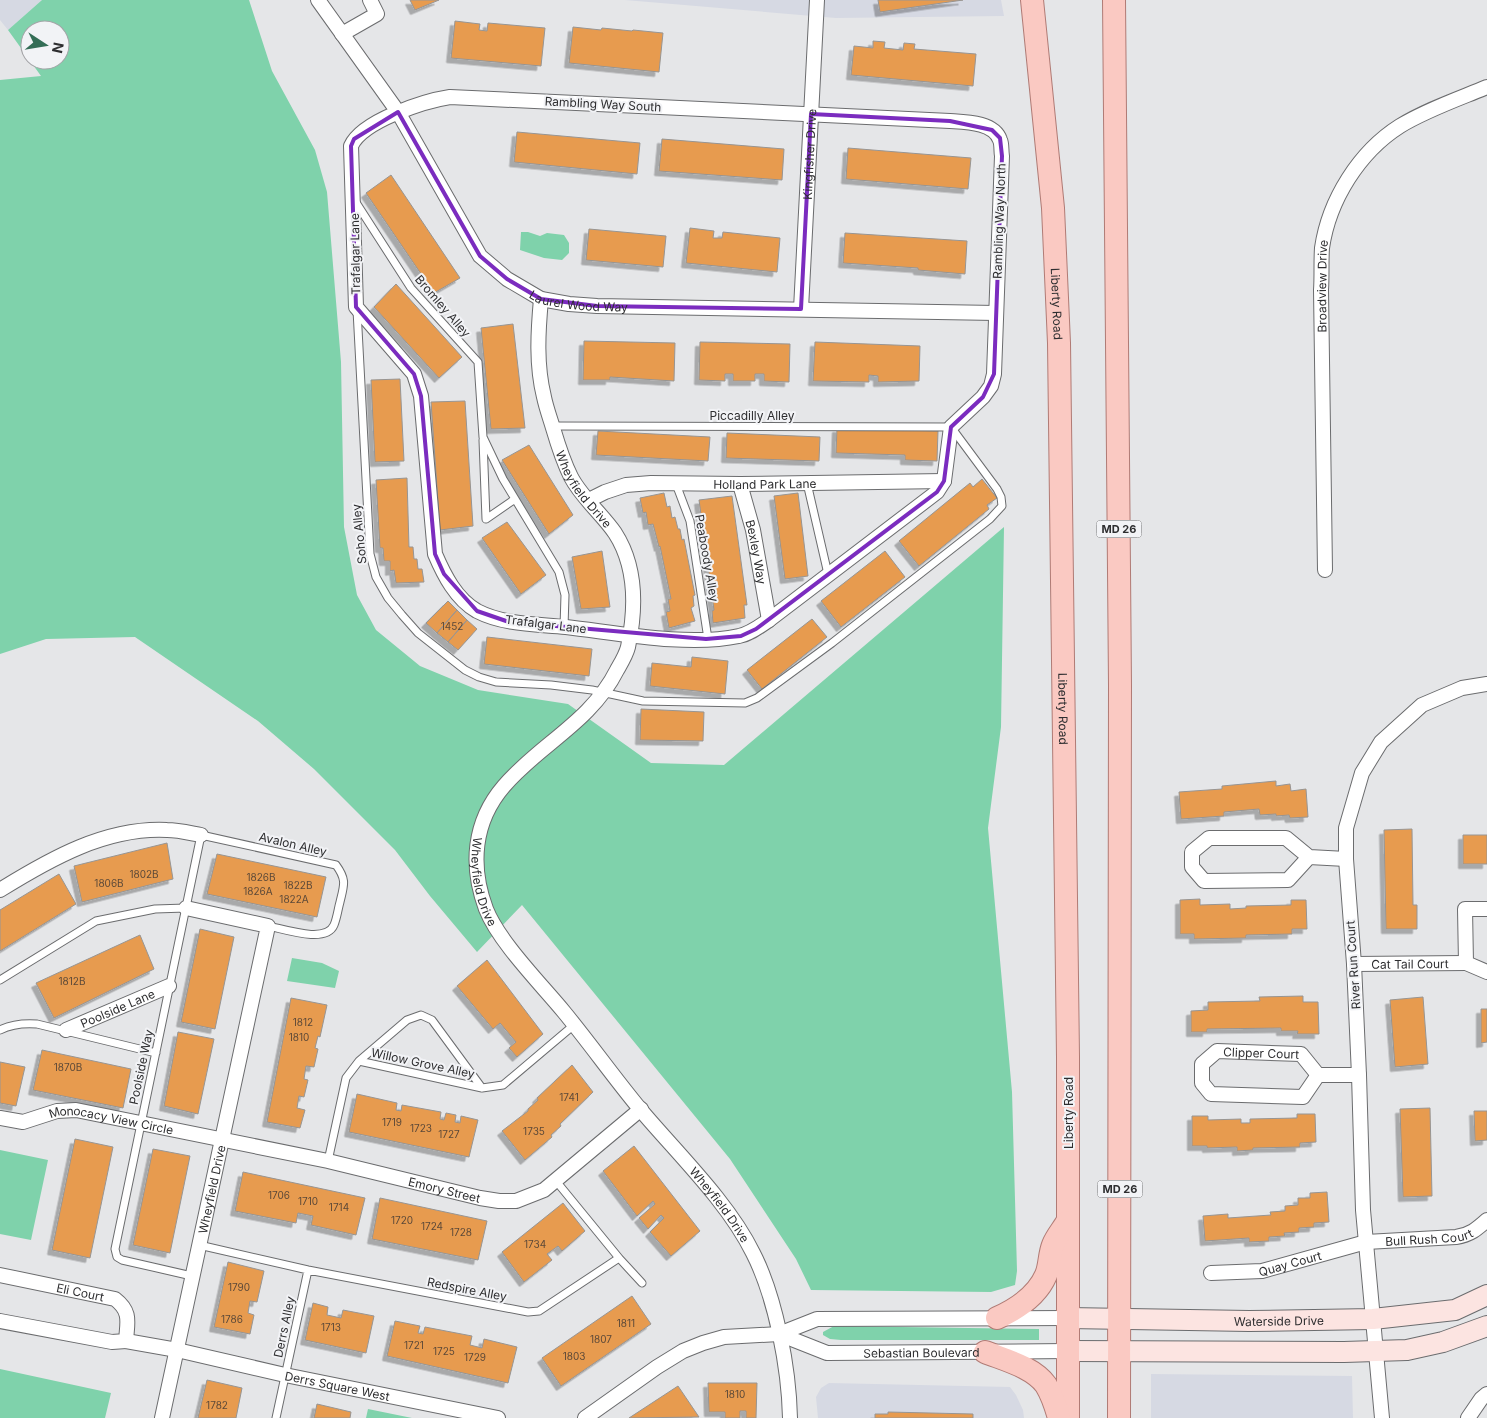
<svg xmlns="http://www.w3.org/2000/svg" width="1487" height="1418" font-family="Inter,sans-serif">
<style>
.built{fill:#d6d9e3}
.green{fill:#7fd2ab;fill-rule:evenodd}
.building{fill:#e79b50;stroke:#979593;filter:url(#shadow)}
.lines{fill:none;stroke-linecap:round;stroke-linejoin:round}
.lane-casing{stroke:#6b6c6e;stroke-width:9}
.street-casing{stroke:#6b6c6e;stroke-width:16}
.secondary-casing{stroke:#6b6c6e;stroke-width:22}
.primary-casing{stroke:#b07b75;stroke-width:24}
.lane{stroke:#fff;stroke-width:7}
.street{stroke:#fff;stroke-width:14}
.secondary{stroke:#fce4e1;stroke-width:20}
.primary{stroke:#fac9c2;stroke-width:22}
.marked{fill:none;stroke:#7b2cbf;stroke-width:4;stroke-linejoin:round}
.labels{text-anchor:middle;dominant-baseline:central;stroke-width:4;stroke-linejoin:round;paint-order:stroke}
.number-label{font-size:10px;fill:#5c4938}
.shield{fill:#f2f3f6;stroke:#69696b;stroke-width:1}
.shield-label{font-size:11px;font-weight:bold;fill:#2e2e30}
.street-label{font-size:12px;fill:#2e2e30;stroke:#f2f3f6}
</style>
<defs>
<filter id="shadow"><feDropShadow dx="-4.5" dy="4.5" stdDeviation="0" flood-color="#0004"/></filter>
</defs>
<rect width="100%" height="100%" fill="#e5e6e8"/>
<path class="built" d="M0,0h42l-34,30 -8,-10z
M625,0h376l3,16 -168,2z
M1151,1374l201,2 1,42h-202z
M829,1383l181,4 6,8 7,15 1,8h-206l-2,-21 5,-9z"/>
<path class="green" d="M42,0h207l23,71 43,79 12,42 14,170 3,165 13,68 19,35 44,36 58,24 90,14 83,59 73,2 280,-238 -3,200 -13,101 24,264 5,179 -2,14 -24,7 -180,-2 -15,-31 -66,-100 -208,-254 -45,47 -47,-56 -35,-46 -81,-81 -56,-48 -123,-84 -89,2 -46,15v-574l41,-4 -33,-46zM30,30h30v30h-30z
M521,232h7l12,4 7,-3 17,2 5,8v10l-7,7 -18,-2 -24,-8z
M292,958l30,5 17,8 -4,17 -48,-7z
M0,1150l48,10 -17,80 -31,-6z
M834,1326l205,3v11h-198l-11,-1 -7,-4v-3z
M0,1369l111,24 -6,25h-105z
M368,1409l44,9h-46z"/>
<path class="building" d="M410,0h29l-24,10z
M878,0h85l-83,12z
M455,21l25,3 -1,6 8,1 1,-8 57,5 -4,38 -90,-8z
M573,27l28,3 1,-2 30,3 1,-1 30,3 -4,39 -90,-9z
M873,41l12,1 -1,6 19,2 1,-7 11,1 -1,5 62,5 -3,32 -122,-11 3,-29 19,2z
M517,132l123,11 -3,31 -123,-12z
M662,139l122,10 -2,31 -123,-9z
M848,148l123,10 -3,31 -122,-10z
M391,175l69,103 -26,15 -68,-100z
M690,228l24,3 -1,7h9l1,-6 57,6 -3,34 -91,-9z
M589,229l77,7 -3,31 -77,-7z
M845,233l122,8 -2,33 -47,-4v-2l-75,-5z
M396,284l66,73 -23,21 -65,-71z
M513,324l12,104 -34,1 -10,-101z
M584,341l91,2 -1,38 -64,-4v3h-27z
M700,342l90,2 -1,38 -25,-1v-7h-9v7h-22v-7h-8v7l-26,-1z
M815,342l105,4 -1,35 -41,1v-6l-9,-1v7l-56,-1z
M400,379l4,82 -29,1 -4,-82z
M465,401l8,125 -33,4 -9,-128z
M837,428l101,3 -1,30 -32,-1v-5l-69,-2z
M598,431l112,6 -2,24 -112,-6z
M727,433l93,4 -1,24 -93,-3z
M529,445l44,70 -24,19 -47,-74z
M407,478l2,69h4l1,12h3l1,10h4l2,13 -28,1 -2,-13 -4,1v-10h-6l-1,-13h-3l-4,-68z
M982,479l15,19 -10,7 2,4 -70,57 -20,-25 71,-58 3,4z
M664,493l3,14 3,-1 2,12 3,-1 3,12h2l2,11 2,-1 11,56 -2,1 1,10 -3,2 4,13 -26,7 -3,-16 4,-1 -2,-12h3l-11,-53 -1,1 -6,-23 -5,1 -2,-13 -3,1 -3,-15z
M798,493l10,83 -23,3 -11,-83z
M732,496l15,109h-3l1,13 -32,5 -1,-12 2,-1 -15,-110z
M507,522l39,53 -25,19 -39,-56z
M602,551l8,56 -29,2 -9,-52z
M885,551l20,26 -64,50 -20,-26z
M448,601l9,9 -20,23 -11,-10z
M457,610l10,10 -19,22 -11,-9z
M812,619l15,18 -65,52 -15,-19z
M467,620l10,9 -19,21 -10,-8z
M487,637l105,12 -3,27 -105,-12z
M692,657l36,4 -3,33 -75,-8 2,-23 39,4z
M641,709l63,3 -1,29 -63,-1z
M1276,781v5l14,-2 1,7 15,-2 2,28 -18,1 -1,-3 -13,1v-2l-16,1 -1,-6 -35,3v4l-43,3 -2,-27 43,-3v-3z
M1412,829l1,76h4v24h-31l-2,-99z
M1463,835h24v29h-24z
M167,843l6,36 -91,23 -8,-36z
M217,854l109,23 -9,40 -110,-23z
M59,874l17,30 -76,47v-41z
M1200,899v6l30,-1v5l16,-1v-2l45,-1v-5h15l1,29h-15v5l-46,1v3l-52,1v-5h-14v-34z
M200,929l34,8 -19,92 -34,-7z
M140,935l14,34 -100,49 -18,-35z
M487,960l56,74 -26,23 -8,-9 7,-6 -16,-19 -7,6 -36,-43z
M1303,996v6h15l1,32h-22l1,-3h-17v-3l-74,1v3h-16v-21l17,-1v-8l52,-1 -1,-4z
M1423,997l5,67 -33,3 -5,-67z
M291,998l36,7 -7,32 -2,-1 -3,12 3,1 -4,18 -8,-1 -2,13 4,1 -4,17 -5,-1 -2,12 8,2 -5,18 -33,-6z
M1481,1009h6v33l-6,1z
M178,1032l36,7 -16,75 -34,-8z
M42,1050l89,19 -8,39 -90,-18z
M0,1062l25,5 -9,39 -16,-3z
M572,1065l21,27 -33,32 1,2 -10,9 1,2 -27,23 -23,-29 26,-20v-2l10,-9 -1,-2z
M357,1094l40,9 -1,7 5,1 1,-6 39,7 -1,7 4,1 2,-7 10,2 -1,7 5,1 1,-7 17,4 -9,37 -120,-25z
M1430,1108l2,88 -29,1 -3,-88z
M1474,1111h13v29l-12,1z
M1297,1114h18l1,28 -16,1v4l-47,1v2l-16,1v-4l-30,1v-2h-15v-30h16v4l33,-1v4h9v-4l47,-1z
M75,1139l38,8 -23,111 -38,-8z
M634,1146l66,85 -29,25 -21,-24 14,-14 -3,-3 -13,14 -9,-11 16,-14 -2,-3 -16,15 -34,-45z
M153,1149l37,7 -20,97 -37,-8z
M243,1172l122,26 -9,37 -45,-10 2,-9 -15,-3 -2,10 -61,-12z
M1327,1192l2,30 -15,1v4l-15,1v4l-15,1 1,3 -16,1v4l-20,1v-4l-44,3 -2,-25 25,-2v4l43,-3 -1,-3 15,-1v-5l13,-1v-7h12v-5z
M380,1198l107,23 -9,39 -106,-21z
M563,1203l22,28 -23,20 -4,-5 -11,8 5,6 -28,22 -22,-30z
M228,1262l36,9 -7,31 -7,-1 -2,12 6,2 -4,19 -36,-7z
M632,1296l19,28 -90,62 -19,-28z
M313,1303l15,4 -1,8 14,3 2,-8 31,6 -8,37 -61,-13z
M395,1321l25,5 -2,7 5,1 2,-7 47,9 -2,9 12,3 2,-9 33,8 -9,36 -121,-27z
M207,1380l35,8 -6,30h-38z
M708,1383h49l-1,35h-10v-7h-6v7h-15v-6h-16z
M678,1386l21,31 -70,1z
M317,1404l34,8 -1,6h-36z
M888,1412l85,2v4h-98v-4h13z"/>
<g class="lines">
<g class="lane-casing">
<path id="lane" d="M355,201l56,87 67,74 5,75 20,42 56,93 6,23 -1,32
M357,310l13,244 6,23 12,21 14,17 16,18 47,37 14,7 17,5 55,3 41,5 51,11 102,2 12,-5 75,-55 158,-124 12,-13 -1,-9 -4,-8 -46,-62 -398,-1
M483,440l3,79 29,-20
M807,483l21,91
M676,484l14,37 18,118
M0,980l96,-59 59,-12 31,-1
M0,1030c12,-6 23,-7 37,-6l119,29
M359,1061l48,-41 14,-5 11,5 50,68
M328,1161l18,-83 13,-17 123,27 21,-3 71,-60
M199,1245l109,25 220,42 11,-1 80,-53 -63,-77
M619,1258l23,25
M192,1276l-70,-16 -5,-3 -2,-8 86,-414 135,30c11,15 8,20 4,37 -2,7 -3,16 -6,23 -8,19 -50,4 -66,1
M276,1418l32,-148"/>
</g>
<g class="street-casing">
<g id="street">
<path id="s1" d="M318,0l80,112 82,144 27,23 34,20 28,5 28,2 399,7"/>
<path d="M342,34l35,-20 -7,-14"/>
<path d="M450,97l500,24c15,1 44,1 50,19 2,4 1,11 2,16l-8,218 -3,12 -8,11 -32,30 -7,54 -7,11 -168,128c-9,6 -19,14 -30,16 -51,11 -121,-3 -173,-9 -29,-3 -62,-2 -89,-16 -21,-12 -33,-36 -42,-57l-14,-158 -7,-22 -58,-67 -5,-161c11,-25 73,-45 99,-49z"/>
<path id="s2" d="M541,299c-3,33 -5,66 3,98 2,10 6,21 9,31 5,17 10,33 18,49 11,21 31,37 44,56 22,34 21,76 13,114 -2,8 -7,16 -11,23 -26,52 -77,74 -113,116 -31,36 -34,80 -18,123 13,33 55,75 78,103 28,34 53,70 81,103 36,42 84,89 108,138 23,45 36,116 37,165"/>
<path id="s3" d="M801,309l16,-309"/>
<path id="s4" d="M740,484l13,46 16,90"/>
<path id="s5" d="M589,500l16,-8 21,-7 25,-2 89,1 204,-3"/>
<path id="s6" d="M1325,570l-4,-280c1,-14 0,-28 1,-42 7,-48 37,-96 78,-122 26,-16 58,-27 87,-39"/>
<path d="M1309,857l-21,23 -84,1 -12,-14v-15l17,-14h77l23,19 37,2"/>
<path d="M0,890c50,-31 106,-63 167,-60 11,0 23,3 34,5"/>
<path d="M1487,909h-22l1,54 21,9"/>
<path id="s7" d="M1354,964l112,-1"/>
<path id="s8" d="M66,1030l103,-44"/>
<path id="s9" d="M1318,1075l-15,22 -92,-3 -9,-11v-19l15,-13 84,3 17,21h41"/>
<path id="s10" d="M0,1118l23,4 34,-11 19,-1 252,51 152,37 19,3h17l28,-11 97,-81"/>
<path id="s11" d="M1211,1273l51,-2 104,-29 90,-5c14,-2 21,-8 31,-17"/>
<path id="s12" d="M0,1275l115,24c17,13 12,24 11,42l-14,1 -112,-21"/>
<path id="s13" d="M779,1334l48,19 241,-2"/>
<path id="s14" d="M126,1341l51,9 108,25 213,43"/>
<path id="s15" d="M162,1418l106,-492 -82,-18"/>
<path d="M585,1418l72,-51 26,-16 20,-8 21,-6 55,-3 38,-15 251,-1"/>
<path d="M1382,1418l-19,-208 -4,-135 -5,-111 -8,-105v-31l16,-55 19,-31 41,-37 40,-17 25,-4"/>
<path d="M1468,1418l13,-19 6,-5"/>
</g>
</g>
<g class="secondary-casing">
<g id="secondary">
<path id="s16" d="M1068,1318l181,3 124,-2 82,-9 32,-15"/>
<path d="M1068,1351l276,1 63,-2 36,-8 44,-16"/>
</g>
</g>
<g class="primary-casing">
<g id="primary">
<path id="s17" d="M1032,0l21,208 6,135 9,714v361"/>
<path d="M1114,0l6,685 -1,733"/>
<path d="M997,1318c20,-9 40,-22 49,-43 4,-9 3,-20 7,-30 3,-8 10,-16 14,-23"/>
<path d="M985,1352c20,8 48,15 61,33 6,10 10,22 13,33"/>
</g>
</g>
<use href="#lane" class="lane"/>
<use href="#street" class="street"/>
<use href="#secondary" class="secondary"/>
<use href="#primary" class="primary"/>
</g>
<path class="marked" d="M398,112l82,144 27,23 34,20 56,7 204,3 10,-195 139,7 42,9 8,8 2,18 -8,218 -11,23 -32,30 -7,54 -7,11 -181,137 -15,7 -35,3 -197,-17 -32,-11 -33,-37 -9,-20 -14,-158 -7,-22 -58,-67 -5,-161 3,-7z"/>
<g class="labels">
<g class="number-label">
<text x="452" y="626">1452</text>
<text x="144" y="874">1802B</text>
<text x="261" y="877">1826B</text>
<text x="109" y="883">1806B</text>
<text x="298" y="885">1822B</text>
<text x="258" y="891">1826A</text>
<text x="294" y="899">1822A</text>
<text x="72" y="981">1812B</text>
<text x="303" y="1022">1812</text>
<text x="299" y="1037">1810</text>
<text x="68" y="1067">1870B</text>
<text x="569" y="1097">1741</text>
<text x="392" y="1122">1719</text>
<text x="421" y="1128">1723</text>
<text x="534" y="1131">1735</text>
<text x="449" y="1134">1727</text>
<text x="279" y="1195">1706</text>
<text x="308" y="1201">1710</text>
<text x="339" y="1207">1714</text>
<text x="402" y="1220">1720</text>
<text x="432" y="1226">1724</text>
<text x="461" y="1232">1728</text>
<text x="535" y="1244">1734</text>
<text x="239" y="1287">1790</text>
<text x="232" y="1319">1786</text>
<text x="626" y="1323">1811</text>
<text x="331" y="1327">1713</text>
<text x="601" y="1339">1807</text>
<text x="414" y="1345">1721</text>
<text x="444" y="1351">1725</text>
<text x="574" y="1356">1803</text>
<text x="475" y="1357">1729</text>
<text x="735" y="1394">1810</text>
<text x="217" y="1405">1782</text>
</g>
<g class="shield">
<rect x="1096.5" y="520.5" width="45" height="17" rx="4"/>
<rect x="1097.5" y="1180.5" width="45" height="17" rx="4"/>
</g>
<g class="shield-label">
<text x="1119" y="529">MD 26</text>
<text x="1120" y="1189">MD 26</text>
</g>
<g class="street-label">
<text transform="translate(603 104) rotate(3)">Rambling Way South</text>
<text stroke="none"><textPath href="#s3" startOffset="155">Kingfisher Drive</textPath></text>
<text transform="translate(999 221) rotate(-88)">Rambling Way North</text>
<text transform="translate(355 254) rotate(-91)">Trafalgar Lane</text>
<text stroke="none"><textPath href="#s6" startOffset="284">Broadview Drive</textPath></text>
<text stroke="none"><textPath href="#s1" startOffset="416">Laurel Wood Way</textPath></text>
<text stroke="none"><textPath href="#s17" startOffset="305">Liberty Road</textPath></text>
<text transform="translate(443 306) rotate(49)">Bromley Alley</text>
<text x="752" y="415">Piccadilly Alley</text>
<text stroke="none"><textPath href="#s5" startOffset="179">Holland Park Lane</textPath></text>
<text stroke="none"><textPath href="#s2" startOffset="200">Wheyfield Drive</textPath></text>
<text transform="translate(359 534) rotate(-96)">Soho Alley</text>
<text stroke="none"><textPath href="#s4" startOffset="70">Bexley Way</textPath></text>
<text transform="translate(707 558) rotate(80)">Peaboody Alley</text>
<text transform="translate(546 624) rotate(7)">Trafalgar Lane</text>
<text stroke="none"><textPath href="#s17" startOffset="710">Liberty Road</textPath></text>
<text transform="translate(293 844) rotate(13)">Avalon Alley</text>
<text stroke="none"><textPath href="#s2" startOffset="664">Wheyfield Drive</textPath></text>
<text stroke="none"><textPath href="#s7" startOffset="56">Cat Tail Court</textPath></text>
<text transform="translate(1353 965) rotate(-94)">River Run Court</text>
<text stroke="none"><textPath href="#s8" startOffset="56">Poolside Lane</textPath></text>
<text stroke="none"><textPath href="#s9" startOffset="216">Clipper Court</textPath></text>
<text transform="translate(423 1063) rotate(12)">Willow Grove Alley</text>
<text transform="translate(141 1067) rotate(-78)">Poolside Way</text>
<text transform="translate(1068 1113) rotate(-90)">Liberty Road</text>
<text stroke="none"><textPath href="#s10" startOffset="114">Monocacy View Circle</textPath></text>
<text stroke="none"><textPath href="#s10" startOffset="455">Emory Street</textPath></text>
<text stroke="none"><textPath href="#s15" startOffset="234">Wheyfield Drive</textPath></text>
<text stroke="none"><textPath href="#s2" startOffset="1069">Wheyfield Drive</textPath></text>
<text stroke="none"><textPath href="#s11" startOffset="222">Bull Rush Court</textPath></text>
<text stroke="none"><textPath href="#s11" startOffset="80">Quay Court</textPath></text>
<text transform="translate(467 1289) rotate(11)">Redspire Alley</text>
<text stroke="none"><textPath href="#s12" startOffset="82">Eli Court</textPath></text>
<text stroke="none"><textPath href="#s16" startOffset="211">Waterside Drive</textPath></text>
<text transform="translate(284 1327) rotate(-78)">Derrs Alley</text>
<text stroke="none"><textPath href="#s13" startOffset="146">Sebastian Boulevard</textPath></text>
<text stroke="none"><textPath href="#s14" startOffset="216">Derrs Square West</textPath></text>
</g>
</g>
<g transform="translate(45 45) rotate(102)"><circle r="24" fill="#f2f3f6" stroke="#a4a4a7"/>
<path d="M0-4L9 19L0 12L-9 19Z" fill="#346d56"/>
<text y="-8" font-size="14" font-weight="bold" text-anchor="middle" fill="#2e2e30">N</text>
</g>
</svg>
